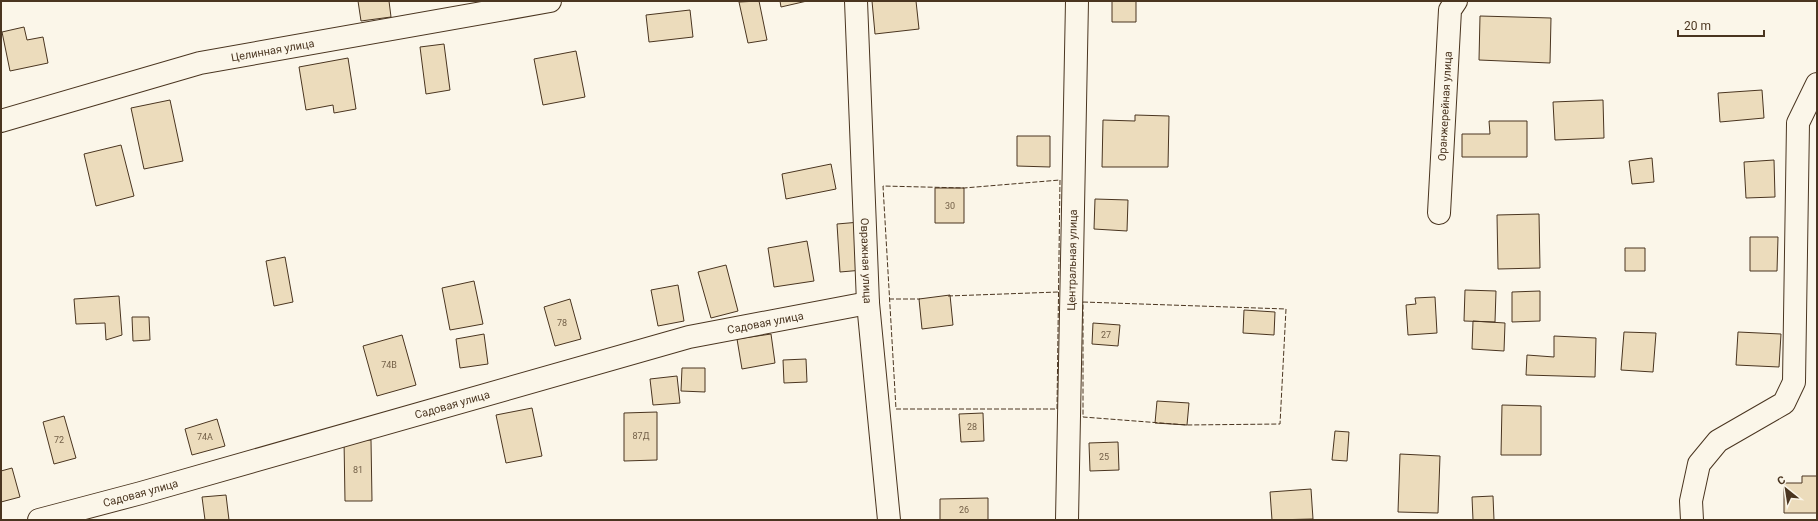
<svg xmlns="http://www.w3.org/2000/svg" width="1818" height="521" font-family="Roboto,sans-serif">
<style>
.building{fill:#ecdcbc;stroke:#4a3520}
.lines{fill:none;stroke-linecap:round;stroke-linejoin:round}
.minor-casing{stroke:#4a3520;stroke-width:24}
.minor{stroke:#fbf6e9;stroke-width:22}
.fence{stroke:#4a3520;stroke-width:1;stroke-dasharray:5 2;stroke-linecap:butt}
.labels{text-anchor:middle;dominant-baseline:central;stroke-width:3;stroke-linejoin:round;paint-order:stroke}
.number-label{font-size:9px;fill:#725f47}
.street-label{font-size:11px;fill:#4a3520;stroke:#fbf6e9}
</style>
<rect width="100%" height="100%" fill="#fbf6e9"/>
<path class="building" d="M358,1h31l2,16 -30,4z
M759,1l8,39 -19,3 -9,-41z
M780,1h27l-26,6z
M872,1h44l3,28 -44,5z
M1112,1h24v21h-24z
M690,10l3,27 -44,5 -3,-27z
M1480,16l71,2 -1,45 -71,-3z
M24,27l3,13 16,-3 5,26 -38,8 -8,-39z
M444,44l6,46 -24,4 -6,-47z
M576,51l9,46 -42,8 -9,-46z
M348,58l8,51 -22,4 -1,-8 -27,5 -7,-43z
M1762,90l2,28 -44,4 -2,-29z
M170,100l13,61 -39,8 -13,-61z
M1603,100l1,38 -49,2 -2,-38z
M1135,115l34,1 -1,51h-66l1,-47 32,1z
M1489,121h38v36h-65v-23h28z
M1017,136h33v31l-33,-1z
M121,145l13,51 -38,10 -12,-52z
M1652,158l2,24 -22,2 -3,-23z
M1774,160l1,37 -29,1 -2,-36z
M831,164l5,25 -50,10 -4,-25z
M935,188h29v35h-29z
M1095,199l33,1 -1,31 -33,-2z
M1539,214l1,54 -42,1 -1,-54z
M860,222l3,48 -23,2 -3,-48z
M1750,237h28l-1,34h-27z
M807,241l7,40 -40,6 -6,-39z
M1625,248h20v23h-20z
M285,257l8,45 -19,4 -8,-45z
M726,265l12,46 -27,7 -13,-46z
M474,281l9,43 -33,6 -8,-42z
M678,285l6,36 -26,5 -7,-36z
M1465,290l31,1 -1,31 -31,-1z
M1540,291v30l-28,1v-30z
M950,295l3,30 -31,4 -3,-30z
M119,296l3,39 -16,5 -1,-17 -29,1 -2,-25z
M1435,297l2,36 -29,2 -2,-30 10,-1 -1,-6z
M570,299l11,40 -26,7 -11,-39z
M1244,310l31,2 -1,23 -31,-2z
M132,317h17l1,23 -17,1z
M1473,321l32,2 -1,28 -32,-2z
M1093,323l27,2 -2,21 -26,-2z
M1624,332l32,1 -3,39 -32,-2z
M1738,332l43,2 -2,33 -43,-2z
M484,334l4,30 -28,4 -4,-29z
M771,334l4,29 -33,6 -5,-30z
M402,335l14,50 -39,11 -14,-50z
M1554,336l42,2 -1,39 -69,-2 1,-20 27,2z
M806,359l1,23 -23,1 -1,-23z
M682,368h23v24l-24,-1z
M677,376l3,27 -27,2 -3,-26z
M1157,401l32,2 -2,22 -32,-2z
M1502,405l39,1v49h-40z
M532,408l10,48 -36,7 -10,-48z
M657,412v48l-33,1v-48z
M983,413l1,28 -23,1 -2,-28z
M64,416l12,42 -22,6 -11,-42z
M217,419l8,27 -33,9 -7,-26z
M1335,431l14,1 -2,29 -15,-1z
M344,440h27l1,61h-27z
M1118,442l1,28 -29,1 -1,-28z
M1400,454l40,2 -2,57 -40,-1z
M12,468l8,29 -19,5v-31z
M1802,476h15v37h-33v-30h18z
M1311,489l2,30 -41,1 -2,-28z
M226,495l3,25h-24l-3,-23z
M1493,496l1,24h-21l-1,-23z
M988,498v22h-48v-21z"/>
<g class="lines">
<g class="minor-casing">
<g id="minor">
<path id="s1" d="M856,1l12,302 21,217"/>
<path id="s2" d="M1,121l199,-58 350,-62"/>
<path id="s3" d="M1439,213l11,-203 6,-9"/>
<path id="s4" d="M39,520l102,-27 548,-156 179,-34"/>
<path id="s5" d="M1067,520l10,-519"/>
<path d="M1692,520l-1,-19 8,-37 19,-23 66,-38 10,-21 4,-259 19,-39"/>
</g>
</g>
<use href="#minor" class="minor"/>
<path class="fence" d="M1060,180l-3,229h-161l-13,-223 81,2z
M948,296l110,-4
M889,299h31
M1083,302l203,7 -6,115 -93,1 -104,-8z"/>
</g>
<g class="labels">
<g class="number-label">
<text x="950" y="206">30</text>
<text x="562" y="323">78</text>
<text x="1106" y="335">27</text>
<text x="389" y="365">74В</text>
<text x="972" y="427">28</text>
<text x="641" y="436">87Д</text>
<text x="205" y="437">74А</text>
<text x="59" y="440">72</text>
<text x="1104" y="457">25</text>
<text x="358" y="470">81</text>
<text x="964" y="510">26</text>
</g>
<g class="street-label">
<text stroke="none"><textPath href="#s2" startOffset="281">Целинная улица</textPath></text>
<text stroke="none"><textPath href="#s3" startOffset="107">Оранжерейная улица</textPath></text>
<text stroke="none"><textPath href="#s5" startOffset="260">Центральная улица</textPath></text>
<text stroke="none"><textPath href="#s1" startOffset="260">Овражная улица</textPath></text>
<text stroke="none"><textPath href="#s4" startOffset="753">Садовая улица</textPath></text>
<text stroke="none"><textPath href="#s4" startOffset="429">Садовая улица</textPath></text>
<text stroke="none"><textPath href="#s4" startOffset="105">Садовая улица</textPath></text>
</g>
</g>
<rect width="1818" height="521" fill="none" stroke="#4a3520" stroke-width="4"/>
<g transform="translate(1786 489) rotate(330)" stroke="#fbf6e9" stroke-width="3" paint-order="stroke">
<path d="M0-3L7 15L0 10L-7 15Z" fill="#4a3520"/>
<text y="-6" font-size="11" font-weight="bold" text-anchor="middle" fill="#4a3520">С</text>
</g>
<path d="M1678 30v6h86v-6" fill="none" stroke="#4a3520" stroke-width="2"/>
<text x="1684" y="30" font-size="12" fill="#4a3520" stroke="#fbf6e9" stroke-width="3" paint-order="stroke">20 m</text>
</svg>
